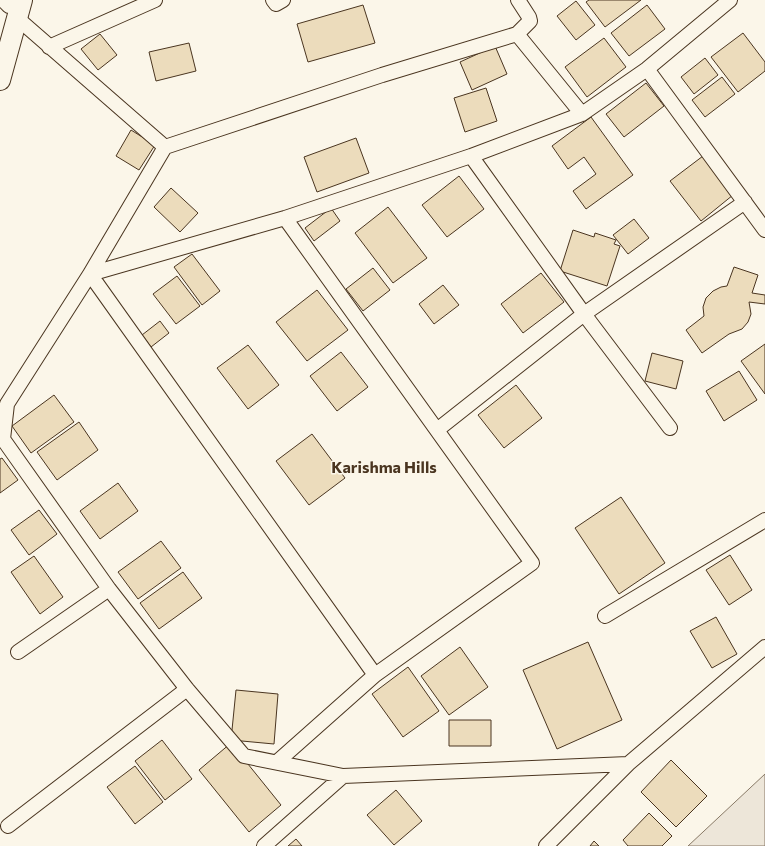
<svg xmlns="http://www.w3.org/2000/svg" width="765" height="846" font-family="Commissioner,sans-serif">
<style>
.green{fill:#ede6d9;stroke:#887966}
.building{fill:#ecdcbc;stroke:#4a3520}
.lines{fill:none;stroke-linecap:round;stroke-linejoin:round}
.minor-casing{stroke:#4a3520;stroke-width:16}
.secondary-casing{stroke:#4a3520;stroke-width:22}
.minor{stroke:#fbf6e9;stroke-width:14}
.secondary{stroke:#fbf6e9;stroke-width:20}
.labels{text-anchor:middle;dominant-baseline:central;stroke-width:3;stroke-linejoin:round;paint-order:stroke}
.neighbourhood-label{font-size:16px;font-weight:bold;fill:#4a3520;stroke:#fbf6e9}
</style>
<rect width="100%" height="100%" fill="#fbf6e9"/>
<path class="green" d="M765,774v72h-77z"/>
<path class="building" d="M589,0h52l-36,27 -19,-25z
M576,1l19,24 -19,15 -19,-24z
M363,5l12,38 -67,19 -11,-38z
M647,5l18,24 -36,27 -18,-23z
M743,33l22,29v9l-27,21 -27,-35z
M100,34l17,21 -19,15 -17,-21z
M604,38l22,29 -39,30 -22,-30z
M189,43l7,28 -40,10 -7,-29z
M495,46l12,28 -35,16 -12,-28z
M705,58l13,17 -24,19 -13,-17z
M722,77l13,17 -30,23 -13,-17z
M646,83l18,23 -40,31 -18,-23z
M486,88l11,33 -32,11 -11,-34z
M591,117l42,58 -47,34 -13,-18 23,-17 -12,-17 -16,12 -16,-23z
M131,130l24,15 -16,25 -23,-14z
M356,138l13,35 -52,19 -13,-35z
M703,156l30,39 -32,26 -31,-40z
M459,176l25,33 -37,28 -25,-32z
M171,188l27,25 -18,19 -26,-25z
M388,207l39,51 -34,25 -38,-50z
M331,208l9,13 -26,20 -9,-13z
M634,219l15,19 -21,16 -15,-19z
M573,230l21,7 1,-4 21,7 -2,4 6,2 -13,40 -47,-15z
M192,254l28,37 -18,14 -28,-38z
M734,267l24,8 -6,18 13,2v9l-16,-2 2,12 -3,8 -6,7 -13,5 -27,19 -16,-23 18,-14 -1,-9 3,-9 7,-7 8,-4 6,-1z
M373,268l17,22 -27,21 -17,-22z
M541,273l23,29 -41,31 -22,-29z
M177,276l23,30 -24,18 -23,-30z
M443,285l16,20 -25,19 -15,-20z
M317,290l31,40 -41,31 -31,-39z
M160,321l9,12 -18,14 -9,-12z
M765,344v50l-24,-33z
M248,345l31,40 -31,24 -31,-41z
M341,352l27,35 -31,24 -27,-35z
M652,353l31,8 -7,28 -31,-8z
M739,371l18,29 -33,21 -18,-30z
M516,385l26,33 -38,30 -26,-33z
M54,395l20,27 -43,31 -19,-27z
M79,422l19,28 -41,30 -20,-28z
M312,434l33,44 -36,27 -33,-44z
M2,458l16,22 -18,13v-34z
M118,483l20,28 -38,28 -20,-28z
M621,497l44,66 -46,31 -44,-66z
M39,510l18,24 -28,21 -18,-25z
M161,541l20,27 -43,31 -20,-27z
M730,555l22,35 -23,15 -23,-35z
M34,556l29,41 -23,17 -29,-42z
M183,572l19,26 -43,31 -19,-26z
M716,617l21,37 -25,14 -22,-37z
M588,642l34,78 -65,29 -34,-79z
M460,647l28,40 -39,28 -28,-39z
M408,667l31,44 -36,26 -31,-43z
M236,690l42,4 -4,50 -43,-4z
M449,720h42v26h-42z
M162,740l30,39 -27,21 -30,-39z
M231,743l50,62 -32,27 -50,-62z
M671,760l36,36 -31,31 -35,-35z
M135,766l28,36 -28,22 -28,-37z
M396,790l26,31 -28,24 -27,-30z
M649,813l23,23 -10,10h-34l-5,-6z
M296,839l6,7h-14z
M594,841l5,5h-9z"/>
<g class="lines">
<g class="minor-casing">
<path id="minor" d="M3,0l6,6
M273,0l3,4 7,-4
M17,18l148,129 -75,127 285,401
M517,34l13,-13 -1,-4 -11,-17
M49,47l106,-47
M647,69l118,161
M165,147l217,-72 135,-41 65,80
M471,156l113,158 86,114
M437,430l147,-116 161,-112
M605,616l160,-96
M18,652l91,-63
M277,762l98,-87 157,-112 -247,-345
M628,764l-285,12 -99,-20 -57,-67 -78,-100 -106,-150 4,-35 83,-130 195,-56 186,-62 111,-42 65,-45 83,-69
M8,826l179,-137
M264,846l79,-70
M546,846l82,-82 137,-117"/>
</g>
<g class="secondary-casing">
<path id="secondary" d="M0,80l22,-80"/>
</g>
<use href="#minor" class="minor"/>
<use href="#secondary" class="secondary"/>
</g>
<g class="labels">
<g class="neighbourhood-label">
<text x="384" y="466">Karishma Hills</text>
</g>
</g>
</svg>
